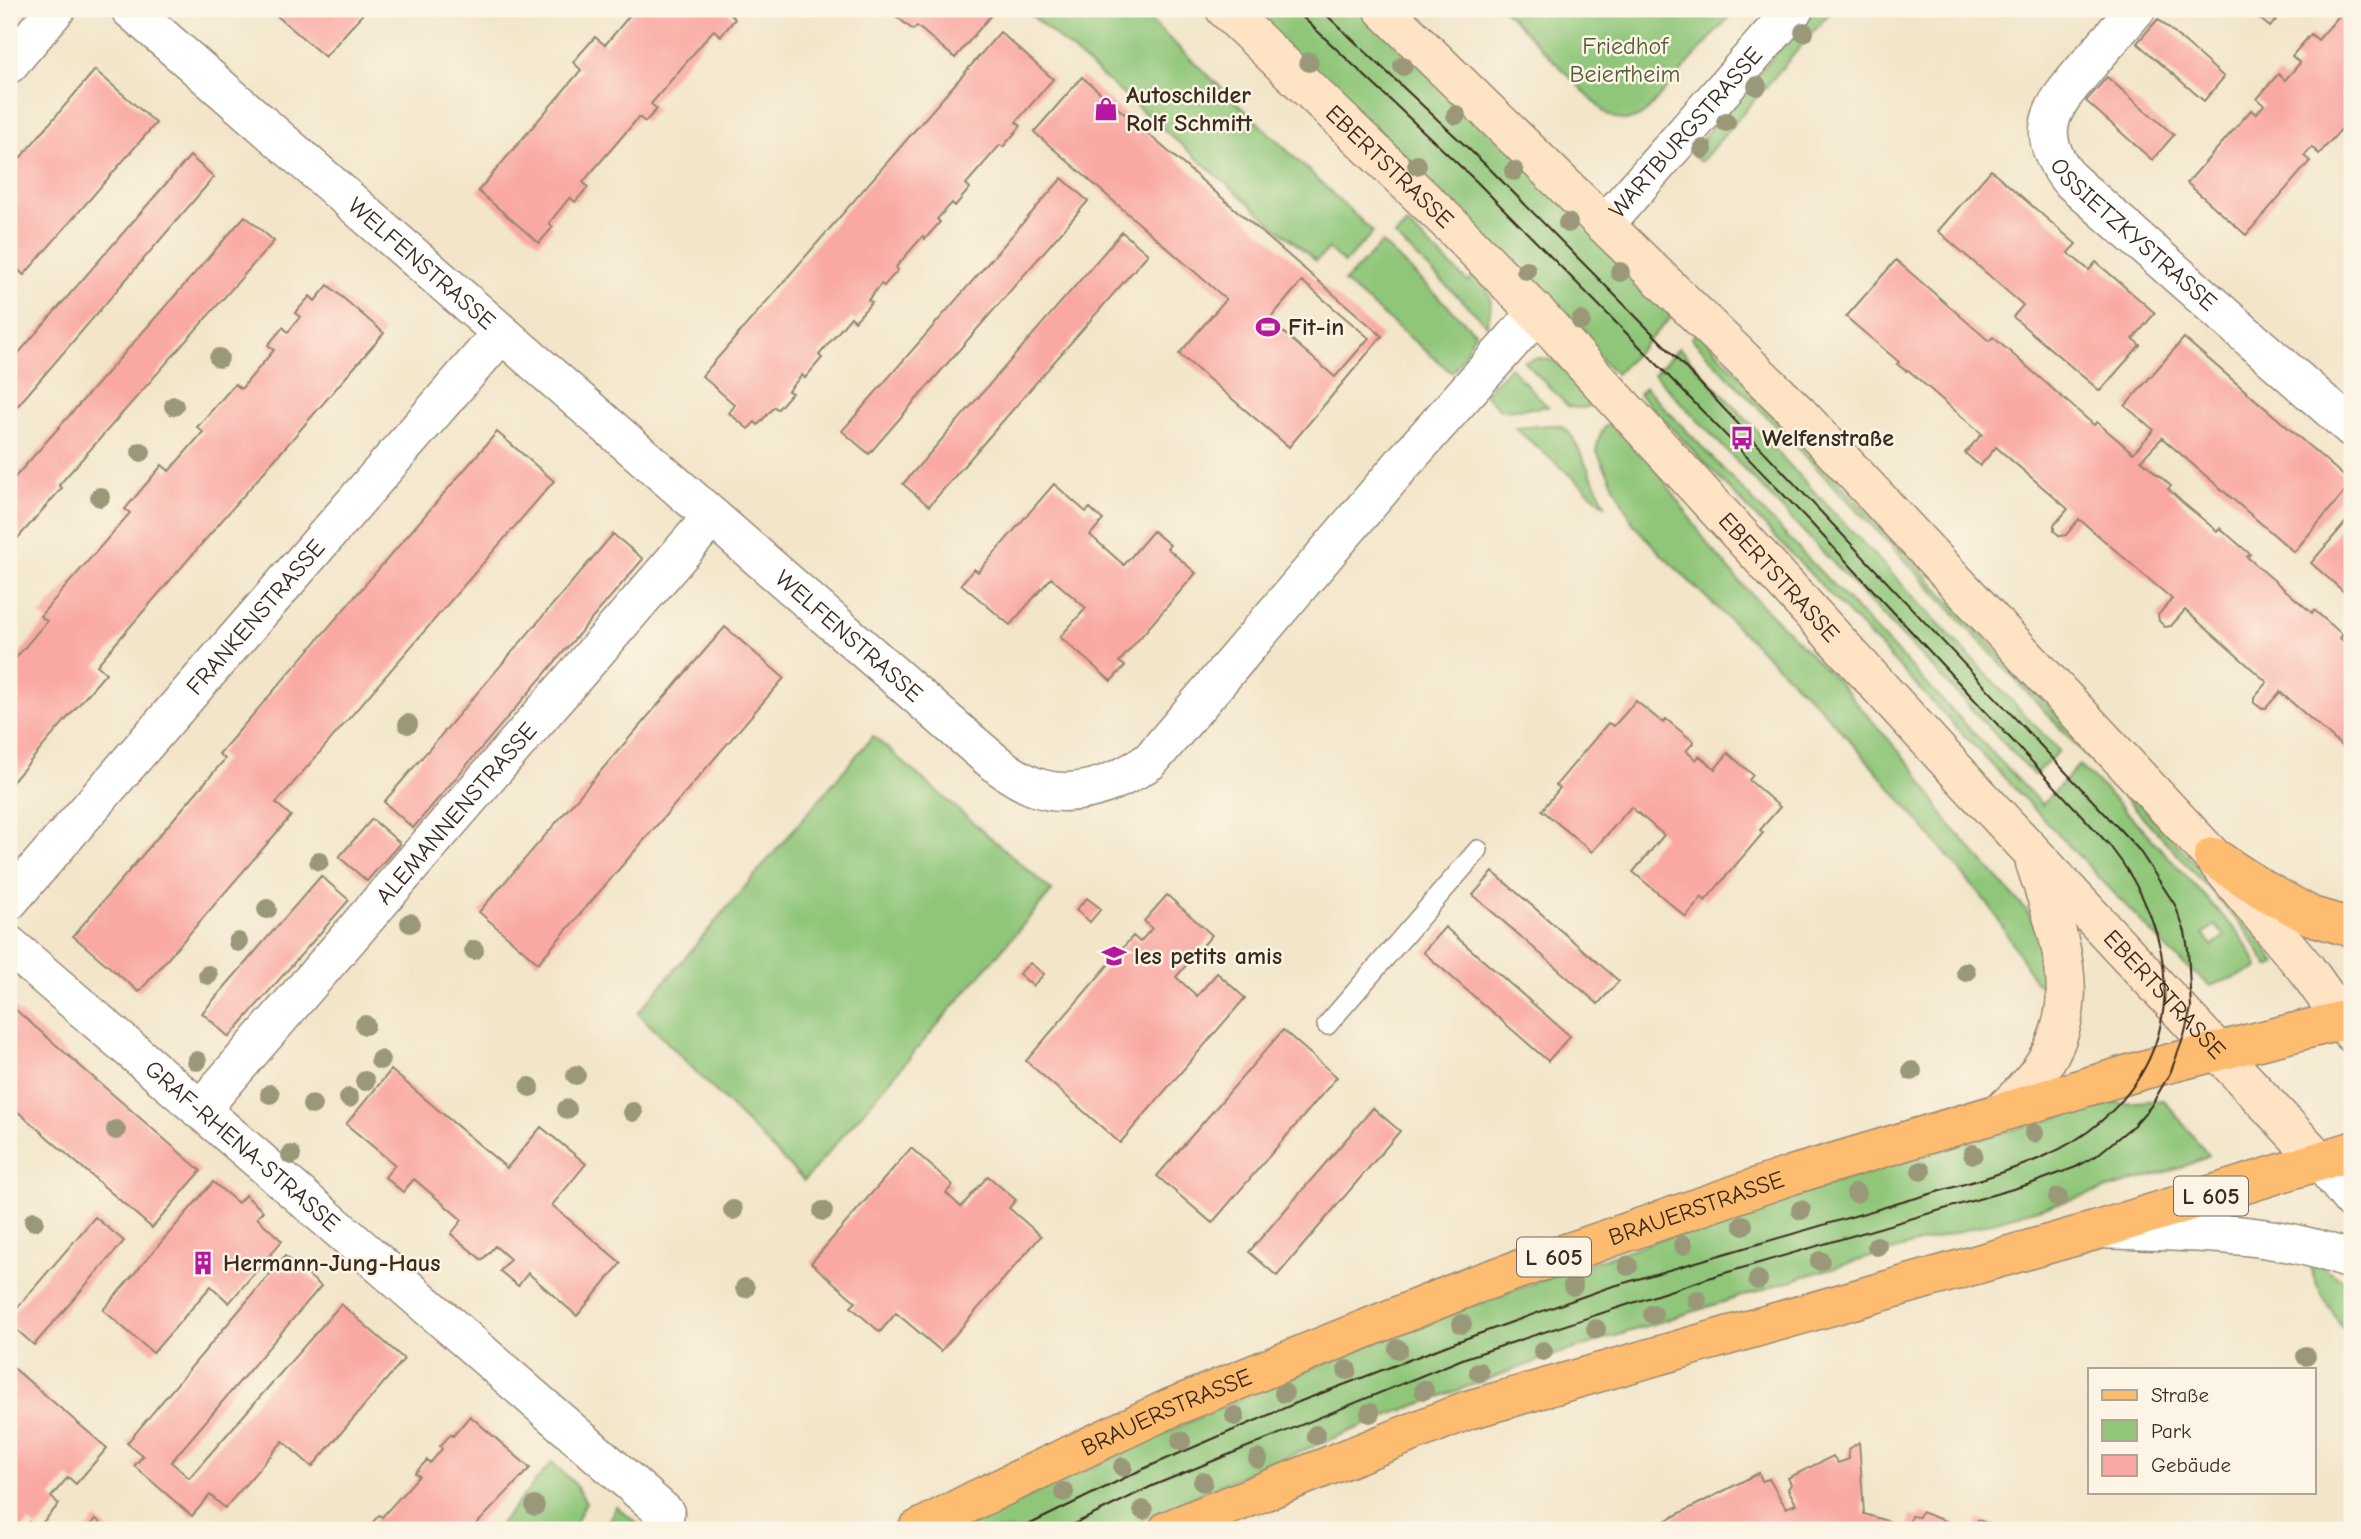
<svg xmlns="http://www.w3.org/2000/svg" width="2361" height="1539" font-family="'Comic Neue',sans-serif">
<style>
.green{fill:#8fc679;stroke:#65784c;stroke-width:2;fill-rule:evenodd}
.building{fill:#f9a8a3;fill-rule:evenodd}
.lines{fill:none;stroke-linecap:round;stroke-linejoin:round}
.service-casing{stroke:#968874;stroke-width:22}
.minor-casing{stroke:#968874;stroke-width:41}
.tertiary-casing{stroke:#968874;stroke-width:41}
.secondary-casing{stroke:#968874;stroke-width:41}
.primary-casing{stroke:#968874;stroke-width:41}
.trunk-casing{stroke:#968874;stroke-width:41}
.service{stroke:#fff;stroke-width:19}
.minor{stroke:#fff;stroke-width:38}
.tertiary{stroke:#fff;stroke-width:38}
.secondary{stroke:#fee4c5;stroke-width:38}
.primary{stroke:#fdbc6f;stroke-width:38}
.trunk{stroke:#fdbc6f;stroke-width:38}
.tram{stroke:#3b2a1e;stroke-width:2}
.tree{fill:#9b987a}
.labels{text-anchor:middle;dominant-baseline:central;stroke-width:5;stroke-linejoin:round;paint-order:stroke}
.shield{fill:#fcf5e5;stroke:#75675a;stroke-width:2}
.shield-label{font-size:23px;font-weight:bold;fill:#3b2a1e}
.park-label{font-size:24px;fill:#545939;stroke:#fcf5e5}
.poi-label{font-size:24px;font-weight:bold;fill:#3b2a1e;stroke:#fcf5e5;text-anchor:start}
.street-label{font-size:24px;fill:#3b2a1e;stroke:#fcf5e5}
</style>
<rect width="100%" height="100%" fill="#fcf5e5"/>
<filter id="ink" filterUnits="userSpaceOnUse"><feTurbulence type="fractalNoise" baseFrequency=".0143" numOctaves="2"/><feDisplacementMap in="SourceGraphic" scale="14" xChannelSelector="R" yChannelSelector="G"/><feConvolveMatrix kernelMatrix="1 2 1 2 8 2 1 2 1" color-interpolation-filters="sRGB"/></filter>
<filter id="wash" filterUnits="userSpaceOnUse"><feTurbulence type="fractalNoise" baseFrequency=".00686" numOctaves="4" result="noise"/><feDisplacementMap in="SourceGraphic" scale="28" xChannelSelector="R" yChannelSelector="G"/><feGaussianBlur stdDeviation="1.57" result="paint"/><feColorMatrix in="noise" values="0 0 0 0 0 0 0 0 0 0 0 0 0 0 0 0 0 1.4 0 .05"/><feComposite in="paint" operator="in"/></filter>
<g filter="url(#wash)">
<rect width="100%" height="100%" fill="#f2e5c9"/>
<path class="green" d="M1024,9h114l235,223 -29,31 -15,-14 -13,12z
M1248,9h121l313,297 -66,68z
M1503,9h233l-89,102c-15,12 -28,12 -43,1z
M1815,9h18l-132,153 -7,-5 -2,-7z
M1407,224l61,58 8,-9c16,19 18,28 11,52l-92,-89z
M1382,243l93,89 -12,25 -11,16 -108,-91z
M1698,331l509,545 62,75 7,13 -7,3 -23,-36 -30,-35 -330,-356 -195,-202z
M1679,348l380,403 -25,24 -380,-401z
M1539,358l16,3 42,39c-9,8 -16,10 -29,6l-44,-45z
M1510,367l38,40 -47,3 -17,-16z
M1645,387l397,418 37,-40c45,42 86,88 127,133 18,20 43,43 52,69l-3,3 -45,16 -37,-31 -534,-561zM2215,925l10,11 -13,10 -9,-11z
M1611,421l35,33 61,89 38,45 95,96 76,87 32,52 79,88 16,25 11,57 -9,-3 -11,-10 -42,-71 -118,-141 -55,-62 -158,-152 -27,-29 -37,-73c0,-14 4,-21 14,-31z
M1551,425c11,0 16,4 22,13l33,68 -91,-78z
M873,736l179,155 -248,290 -166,-168z
M2164,1100l45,56 -29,12 -368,106 -257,81 -163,59 -180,74 -90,42h-161c60,-31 123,-59 184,-88 75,-34 150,-69 227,-99 232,-89 469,-167 708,-232l28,-7z
M2311,1261l41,23v58c-11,-18 -43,-60 -41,-81z
M552,1462l22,21 12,19 -14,28h-77z
M616,1506l29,24h-41z"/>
<g id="blocks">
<path class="building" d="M269,9h98l-42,48z
M635,9h97l-3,4 6,6 -14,17 -7,-6 -3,3 -60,71 6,5 -12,13 -6,-5 -56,65 5,5 -13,15 -5,-5 -21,26 4,4 -14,16 -61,-52 103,-121 -8,-8 22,-25 10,8z
M894,9h91l7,5 -37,44 -38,-32 -4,4 -22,-18z
M2248,9h37l-15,18z
M2345,9h7v108l-33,37 -7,-7 -8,9 6,5 -64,74 -59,-52 64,-73 5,4 8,-9 -7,-6 21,-25 7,6 15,-17 -8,-7 19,-22 7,6z
M2158,19l66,58 -20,24 -67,-58z
M1000,32l53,47 -37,43 5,4 -18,21 -3,-2 -34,39 4,4 -15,18 -3,-3 -15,16 3,3 -15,17 -2,-3 -27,31 2,3 -14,16 -3,-2 -13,16 4,2 -17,19 -4,-4 -32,38 3,3 -17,20 -3,-3 -14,16 4,2 -14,16 -4,-2 -16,18 -3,-3 -7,7 -19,-16 6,-8 -33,-29z
M95,70l61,53 -132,152 -11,-10 -4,5v-99z
M1082,77l300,259 -93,111 -110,-93 47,-55 -192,-167zM1302,281l67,57 -34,39 -66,-57z
M2107,77l67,58 -22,25 -66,-59z
M190,156l24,21 -205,239v-52z
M1991,170l85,74 -8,9 21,17 7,-8 59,51 -22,26 7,6 -40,46 -87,-74 10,-12 -85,-74z
M1062,178l26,23 -219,253 -27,-23z
M245,216l29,25 -215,244 3,3 -53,60v-64z
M1122,232l26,22 -219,252 -26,-22z
M1896,260l93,81 4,-4 101,88 3,-3 36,31 21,-23 -29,-24 59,-68 168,145 -58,69 -132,-114 -21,22 30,26 -3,3 14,13 35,29 3,-3 30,26 -3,3 65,56 2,-3 29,25 -3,3 12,11v106l-72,-63 -14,16h-5l-7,-5v-6l13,-15 -82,-72 -14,16 -6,1 -6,-6 -1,-6 14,-16 -93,-80 -13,16 -6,1 -6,-5v-6l14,-16 -72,-62 -16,19 -15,-13 17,-19 -74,-64 -2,1 -9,-7 2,-2 -53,-45z
M328,285l56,48 -287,332 9,8 -97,113v-120l38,-45 -7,-5 90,-103 -5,-4 37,-44 7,6 34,-39 -6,-5 38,-43 6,5 33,-39 -6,-5 15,-18 5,5 12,-15 -5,-4 15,-17 5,5z
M497,432l57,49 -278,322 15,13 -152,176 -66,-56 152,-177 -6,-5z
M1054,484l32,28 4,-4 13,12 -13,15 34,30 29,-34 17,14 -3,3 29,25 -77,89 6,4 -14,15 -51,-44 26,-29 -35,-30 -41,47 -49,-41 13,-15 4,3z
M2352,515v84l-41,-36z
M613,534l30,25 -230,269 -29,-26z
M725,627l59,51 -246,285 -59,-51z
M1636,701l27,22 3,-4 28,23 -8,9 10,9 3,-4 16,13 13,-16 25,22 -4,5 31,27 -20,23 3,3 -58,68 -3,-4 -16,20 -53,-45 31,-37 -33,-28 -39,45 -50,-42 18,-22 -4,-3 52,-62 6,3z
M2352,771v17l-5,-5v-6z
M372,819l28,24 -33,38 -28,-24z
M1493,872l126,109 -21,23 -125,-109z
M321,876l28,24 -120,137 -27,-24z
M1167,895l45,40 -36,42 21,19 20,-23 28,25 -125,145 -94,-82 107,-125 7,6 12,-14 -8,-7z
M1087,898l14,11 -11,13 -14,-12z
M1445,927l125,109 -22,25 -125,-109z
M1030,963l14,11 -11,12 -14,-12z
M9,1004l192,167 -49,57 -143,-124z
M1283,1030l54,47 -125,146 -55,-47z
M391,1070l116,98 34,-41 45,37 -34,41 69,58 -44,53 -49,-43 -10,13 -18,-15 10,-12 -15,-13 -13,14 -31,-26 11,-14 -48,-41 -11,13 -18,-15 10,-12 -49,-41z
M1373,1108l27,23 -123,145 -28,-24z
M911,1148l42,37 -7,8 15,14 27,-31 28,24 -7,8 32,28 -100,115 -45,-38 -16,19 -29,-25 5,-5 -45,-39z
M213,1182l25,21 7,-8 18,16 -6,7 25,23 -53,62 -18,-17 -58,67 -50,-43z
M95,1217l29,24 -90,104 -25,-22v-6z
M285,1256l36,30 -150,176 18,16 152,-174 63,55 -92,108 -29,-26 -58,67 -15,-13 -18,21 -58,-50 9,-10 -16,-13z
M9,1364l98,84 -31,36 -8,-7 -17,20 8,7 -22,25 -8,-7 -7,8h-13z
M470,1416l60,52 -59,62h-105l13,-15 3,2 37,-41 -4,-3 12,-13 3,3 12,-14 -2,-3 11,-12 2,2z
M1859,1442l5,72 44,13 3,-11 8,1 2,-5 49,18h-323l112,-57 3,8 7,-2 17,29 10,-4 -8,-15 3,-5 -3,-6 45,-22 5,7 11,-4 -1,-9z
M96,1519l13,11h-23z
M1978,1520l30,10h-33z"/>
</g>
</g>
<g filter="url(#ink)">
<use href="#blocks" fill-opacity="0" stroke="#968874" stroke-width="2"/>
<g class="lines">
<g class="service-casing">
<path id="service" d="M1327,1025l151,-175"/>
</g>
<g class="minor-casing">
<g id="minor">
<path id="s1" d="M130,9l837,730c20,17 41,37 66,47 40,16 84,-3 117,-25l254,-299 133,-149"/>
<path id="s2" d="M2136,9c-16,19 -33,38 -49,57 -35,41 -56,64 -18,113l283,249"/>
<path d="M9,64l47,-55"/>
<path id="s3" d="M9,901l492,-567"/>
<path id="s4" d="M9,945l359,309 297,259"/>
<path id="s5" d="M200,1110l512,-593"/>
</g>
</g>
<g class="tertiary-casing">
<g id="tertiary">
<path id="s6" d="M1605,224l189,-215"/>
<path d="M2321,1162l31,38"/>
<path d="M2103,1229c84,4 171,0 249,32"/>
</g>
</g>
<g class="secondary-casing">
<g id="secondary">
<path id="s7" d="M1225,9l229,219 83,85 426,465 358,384"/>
<path d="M1383,9l416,405 414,443 94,113 45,63"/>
<path d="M2002,1111c92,-81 67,-147 33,-248"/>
</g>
</g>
<g class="primary-casing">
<g id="primary">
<path id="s8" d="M917,1530l58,-30 195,-92 304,-123 318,-110 351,-105 201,-50"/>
<path d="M1168,1530l300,-120 633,-181 251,-78"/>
</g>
</g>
<g class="trunk-casing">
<path id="trunk" d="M2213,857l49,32 49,27 41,12
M2344,1020l8,-2"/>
</g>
<use href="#service" class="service"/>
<use href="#minor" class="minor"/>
<use href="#tertiary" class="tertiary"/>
<use href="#secondary" class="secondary"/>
<use href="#primary" class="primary"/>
<use href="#trunk" class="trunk"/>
<path class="tram" d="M1018,1530l125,-61 158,-68 155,-59 151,-54 378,-110c40,-13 82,-27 115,-56 90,-77 79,-189 10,-276l-301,-325 -158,-163 -175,-177 -182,-172
M1062,1530l90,-44 313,-128 253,-83 312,-91 46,-17 20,-11 38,-31 17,-19 20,-35 13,-35 7,-28 -3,-59 -3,-17 -10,-27 -36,-55 -476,-506 -174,-176 -169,-159"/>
</g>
<g class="tree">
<circle cx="1804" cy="32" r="10"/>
<circle cx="1309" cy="62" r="10"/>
<circle cx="1403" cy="66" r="10"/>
<circle cx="1757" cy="86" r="10"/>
<circle cx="1456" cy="115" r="10"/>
<circle cx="1726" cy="122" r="10"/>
<circle cx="1703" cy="149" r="10"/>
<circle cx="1417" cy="165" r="10"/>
<circle cx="1514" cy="171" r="10"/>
<circle cx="1568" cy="223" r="10"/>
<circle cx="1526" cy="270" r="10"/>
<circle cx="1620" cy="272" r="10"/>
<circle cx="1581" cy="321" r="10"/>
<circle cx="219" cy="358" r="10"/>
<circle cx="174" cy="406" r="10"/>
<circle cx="141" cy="452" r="10"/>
<circle cx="100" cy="497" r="10"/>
<circle cx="408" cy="724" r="10"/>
<circle cx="319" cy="861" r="10"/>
<circle cx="267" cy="909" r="10"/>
<circle cx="410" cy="923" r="10"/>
<circle cx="238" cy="942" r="10"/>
<circle cx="474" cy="950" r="10"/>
<circle cx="1966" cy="972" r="10"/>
<circle cx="208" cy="975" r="10"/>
<circle cx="365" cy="1025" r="10"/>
<circle cx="380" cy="1060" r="10"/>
<circle cx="197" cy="1061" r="10"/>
<circle cx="1912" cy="1071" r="10"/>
<circle cx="576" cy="1075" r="10"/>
<circle cx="365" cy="1081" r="10"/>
<circle cx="530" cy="1087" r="10"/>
<circle cx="270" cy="1094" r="10"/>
<circle cx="349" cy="1098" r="10"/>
<circle cx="312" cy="1105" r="10"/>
<circle cx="567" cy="1109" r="10"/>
<circle cx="633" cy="1112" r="10"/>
<circle cx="116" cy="1130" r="10"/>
<circle cx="2034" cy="1133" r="10"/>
<circle cx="1973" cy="1154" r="10"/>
<circle cx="291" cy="1155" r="10"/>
<circle cx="1921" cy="1171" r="10"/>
<circle cx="1856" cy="1193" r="10"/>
<circle cx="2058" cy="1198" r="10"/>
<circle cx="733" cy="1210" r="10"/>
<circle cx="1801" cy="1210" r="10"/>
<circle cx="823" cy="1211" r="10"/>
<circle cx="34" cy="1221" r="10"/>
<circle cx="1743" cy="1225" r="10"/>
<circle cx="1683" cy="1245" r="10"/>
<circle cx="1877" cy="1246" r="10"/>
<circle cx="1820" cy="1261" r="10"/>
<circle cx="1628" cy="1266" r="10"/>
<circle cx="1758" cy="1280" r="10"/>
<circle cx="1573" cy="1286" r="10"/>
<circle cx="745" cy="1288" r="10"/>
<circle cx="1697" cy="1300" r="10"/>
<circle cx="1653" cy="1314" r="10"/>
<circle cx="1462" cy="1324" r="10"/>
<circle cx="1596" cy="1329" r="10"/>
<circle cx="1398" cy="1349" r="10"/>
<circle cx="1543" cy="1351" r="10"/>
<circle cx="2306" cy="1356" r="10"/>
<circle cx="1347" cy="1370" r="10"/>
<circle cx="1479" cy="1372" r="10"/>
<circle cx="1424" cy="1390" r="10"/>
<circle cx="1284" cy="1393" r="10"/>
<circle cx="1370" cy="1413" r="10"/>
<circle cx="1235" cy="1416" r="10"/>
<circle cx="1316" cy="1435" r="10"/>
<circle cx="1181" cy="1441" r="10"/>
<circle cx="1258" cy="1459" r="10"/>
<circle cx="1123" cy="1467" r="10"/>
<circle cx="1203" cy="1482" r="10"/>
<circle cx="1064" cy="1492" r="10"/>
<circle cx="535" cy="1506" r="10"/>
<circle cx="1143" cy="1510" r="10"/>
</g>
</g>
<defs>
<g id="shop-bare" transform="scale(1.89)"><path d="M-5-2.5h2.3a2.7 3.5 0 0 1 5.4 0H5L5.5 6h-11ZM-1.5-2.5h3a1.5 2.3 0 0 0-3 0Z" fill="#b5179e" stroke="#fcf5e5" stroke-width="2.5" paint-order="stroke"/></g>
<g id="stadium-bare" transform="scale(1.89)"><path d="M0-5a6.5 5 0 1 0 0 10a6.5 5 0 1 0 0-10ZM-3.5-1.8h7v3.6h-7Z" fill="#b5179e" stroke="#fcf5e5" stroke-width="2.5" paint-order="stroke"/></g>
<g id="bus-bare" transform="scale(1.89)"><path d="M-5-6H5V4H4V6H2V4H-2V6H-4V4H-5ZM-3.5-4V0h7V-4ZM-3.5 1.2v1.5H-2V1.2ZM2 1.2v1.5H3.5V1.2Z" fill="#b5179e" stroke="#fcf5e5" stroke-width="2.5" paint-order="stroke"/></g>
<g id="school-bare" transform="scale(1.89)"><path d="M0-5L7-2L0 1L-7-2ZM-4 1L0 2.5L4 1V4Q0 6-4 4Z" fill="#b5179e" stroke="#fcf5e5" stroke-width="2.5" paint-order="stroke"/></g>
<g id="building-bare" transform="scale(1.89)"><path d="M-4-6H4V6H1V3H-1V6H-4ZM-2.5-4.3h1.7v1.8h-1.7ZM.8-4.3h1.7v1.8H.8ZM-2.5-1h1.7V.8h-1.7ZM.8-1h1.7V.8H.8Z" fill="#b5179e" stroke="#fcf5e5" stroke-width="2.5" paint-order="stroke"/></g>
</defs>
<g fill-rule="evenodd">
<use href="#shop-bare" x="1106" y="109"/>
<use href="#stadium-bare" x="1268" y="327"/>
<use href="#bus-bare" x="1742" y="438"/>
<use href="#school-bare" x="1114" y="956"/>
<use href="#building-bare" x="203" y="1263"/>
</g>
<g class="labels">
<g class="shield">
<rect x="2174" y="1176.5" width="74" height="39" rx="5"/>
<rect x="1517" y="1237.5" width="74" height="39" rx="5"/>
</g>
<g class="shield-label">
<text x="2211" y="1196">L 605</text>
<text x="1554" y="1257">L 605</text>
</g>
<g class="park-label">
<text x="1625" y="46">Friedhof<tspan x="1625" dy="28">Beiertheim</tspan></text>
</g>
<g class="poi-label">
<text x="1126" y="95">Autoschilder<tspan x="1126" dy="28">Rolf Schmitt</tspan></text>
<text x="1288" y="327">Fit-in</text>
<text x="1762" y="438">Welfenstraße</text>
<text x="1134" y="956">les petits amis</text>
<text x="223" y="1263">Hermann-Jung-Haus</text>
</g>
<g class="street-label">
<text stroke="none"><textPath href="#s6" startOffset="122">WARTBURGSTRASSE</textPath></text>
<text stroke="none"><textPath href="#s7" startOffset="228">EBERTSTRASSE</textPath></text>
<text stroke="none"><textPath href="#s2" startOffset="290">OSSIETZKYSTRASSE</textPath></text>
<text stroke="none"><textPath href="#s1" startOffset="387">WELFENSTRASSE</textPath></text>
<text stroke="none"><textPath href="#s7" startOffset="794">EBERTSTRASSE</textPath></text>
<text stroke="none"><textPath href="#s3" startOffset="376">FRANKENSTRASSE</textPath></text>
<text stroke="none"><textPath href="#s1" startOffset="954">WELFENSTRASSE</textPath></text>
<text stroke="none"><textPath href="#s5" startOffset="392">ALEMANNENSTRASSE</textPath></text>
<text stroke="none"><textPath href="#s7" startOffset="1362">EBERTSTRASSE</textPath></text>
<text stroke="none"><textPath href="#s4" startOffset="308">GRAF-RHENA-STRASSE</textPath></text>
<text stroke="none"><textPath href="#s8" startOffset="844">BRAUERSTRASSE</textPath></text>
<text stroke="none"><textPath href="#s8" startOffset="276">BRAUERSTRASSE</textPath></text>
</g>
</g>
<rect width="2361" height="1539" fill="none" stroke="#fcf5e5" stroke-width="35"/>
<rect x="2088" y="1368" width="228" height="126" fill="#fcf5e5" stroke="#afa495" stroke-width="2"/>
<rect x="2102" y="1390" width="35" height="10" fill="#fdbc6f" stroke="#afa495" stroke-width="2"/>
<text x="2151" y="1402" font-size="21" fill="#3b2a1e">Straße</text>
<rect x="2102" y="1420" width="35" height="21" fill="#8fc679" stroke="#afa495" stroke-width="2"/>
<text x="2151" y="1438" font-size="21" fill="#3b2a1e">Park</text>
<rect x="2102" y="1455" width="35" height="21" fill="#f9a8a3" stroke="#afa495" stroke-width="2"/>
<text x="2151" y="1472" font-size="21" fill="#3b2a1e">Gebäude</text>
</svg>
